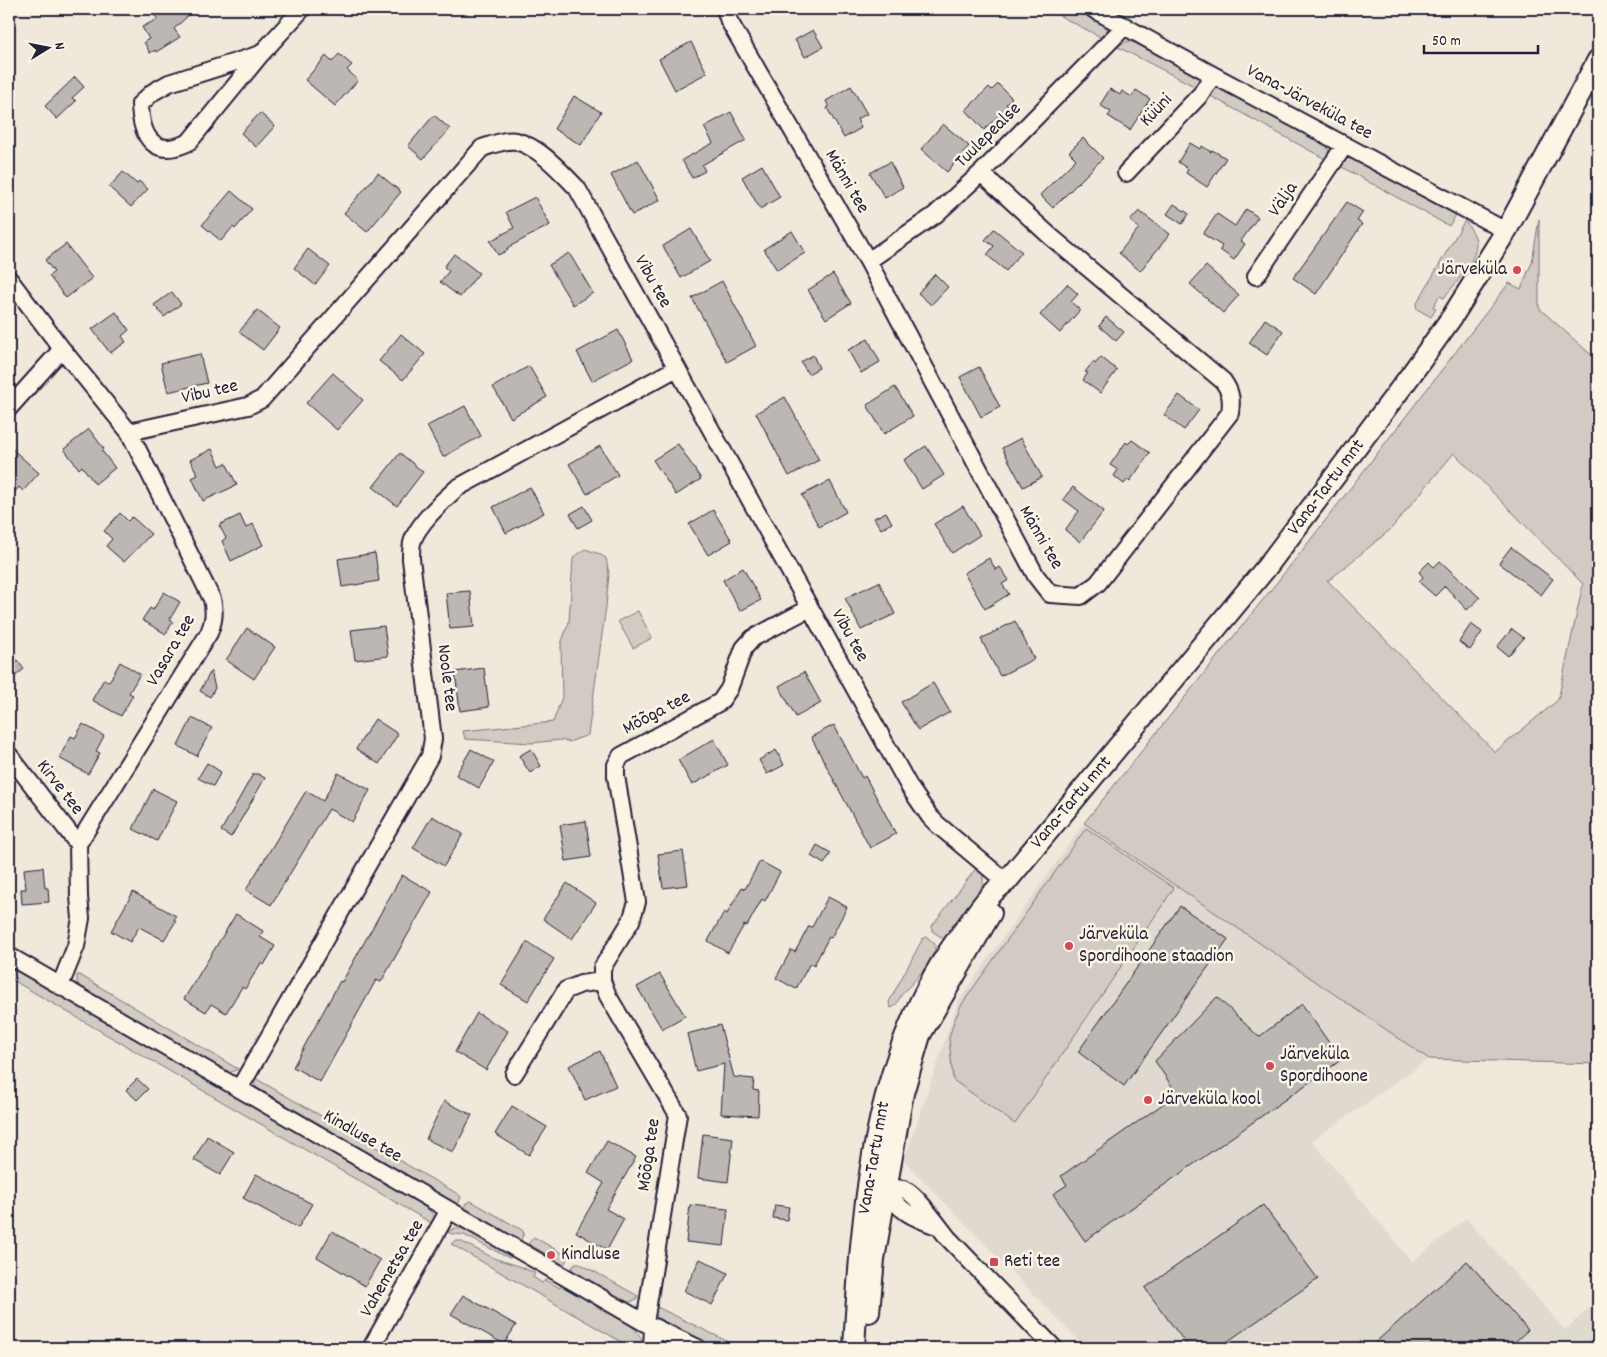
<svg xmlns="http://www.w3.org/2000/svg" width="1607" height="1357" font-family="Dekko,sans-serif">
<style>
.built{fill:#e0d9cf}
.green{fill:#d1cbc3;stroke:#7a767f;fill-rule:evenodd}
.building{fill:#bcb7b3;stroke:#22223b}
.lines{fill:none;stroke-linecap:round;stroke-linejoin:round}
.minor-casing{stroke:#22223b;stroke-width:20}
.tertiary-casing{stroke:#22223b;stroke-width:24}
.minor{stroke:#fcf5e5;stroke-width:16}
.tertiary{stroke:#fcf5e5;stroke-width:20}
.poi-dot{fill:#d1495b;stroke:#fcf5e5;stroke-width:2}
.labels{text-anchor:middle;dominant-baseline:central;stroke-width:5;stroke-linejoin:round;paint-order:stroke}
.street-label{font-size:19px;fill:#22223b;stroke:#fcf5e5}
.poi-label{font-size:19px;fill:#22223b;stroke:#fcf5e5;text-anchor:start}
</style>
<rect width="100%" height="100%" fill="#efe8db"/>
<filter id="ink" filterUnits="userSpaceOnUse"><feTurbulence type="fractalNoise" baseFrequency=".02" numOctaves="2"/><feDisplacementMap in="SourceGraphic" scale="10" xChannelSelector="R" yChannelSelector="G"/><feConvolveMatrix kernelMatrix="1 2 1 2 8 2 1 2 1" color-interpolation-filters="sRGB"/></filter>
<g filter="url(#ink)">
<path class="built" d="M1084,823l345,236 -117,82 100,121 54,-44 99,112 33,-30v48h-512l-182,-187 54,-159z"/>
<path class="green" d="M1047,9h29l29,16c4,5 2,8 -1,14z
M1128,41l7,2 62,32 2,7 -1,6 -82,-42z
M1221,88l106,58 2,7 -2,7 -120,-66 5,-5z
M1346,158l6,1 104,56 -7,11 -111,-61z
M1539,219v89l59,53v703l-169,-5 -345,-236 210,-262 215,-278 12,6 11,-27zM1454,453l129,131 -25,116 -63,52 -168,-172h2l61,-50z
M1465,220c3,6 8,11 10,17 7,20 -21,47 -31,61l-5,-2 -6,11 3,2 -5,8 -14,-8 -1,-4z
M585,549l12,4 9,5 3,16 -3,32 -18,129 -19,7 -8,-2 -30,3 -66,-4 -2,-8 90,-9 9,-25 -1,-53 8,-22 4,-64z
M638,611l14,27 -19,10 -15,-27z
M1086,828l88,60 -159,236 -62,-44 -4,-42 5,-17 8,-17z
M977,867c2,3 6,5 6,9 3,21 -24,49 -36,65l-15,-10v-5z
M927,937l8,7c3,13 -23,39 -32,49 -5,5 -5,13 -12,15l-2,-6 34,-64z
M9,964l409,239 12,8 5,6 -2,7 -424,-246z
M77,975h3l158,94 -9,4 -6,-2 -139,-80 -7,-9z
M253,1077l205,117 3,3 -3,8 -194,-110 -9,-9z
M471,1201l51,29 2,3 -5,11 -56,-35 3,-6z
M455,1228h6l7,3 44,24 -1,2 -2,1 -45,-23 -12,-1 -5,-2z
M534,1237l33,19 1,1 -4,8 -9,-5 2,-4 -8,-5 -3,3 -18,-10z
M455,1241h5l36,18 23,7 16,7 -2,4 9,6 3,-3 15,8 2,-4 65,38c10,8 15,14 16,26h-11l-181,-104z
M575,1263h4l59,33 -2,4 -10,3 -57,-30z
M653,1305l80,39 9,4h-25l-13,-5 -46,-25 -5,-9z"/>
<path class="building" d="M148,9h47l-21,20 6,8 -24,15 -1,-2 -5,3 -6,-11 5,-3 -7,-12 16,-8z
M813,30l10,17 -18,10 -10,-17z
M691,42l16,31 -32,17 -16,-31z
M339,54l13,11 -5,5 11,10 -23,26 -30,-26 21,-24 6,6z
M75,77l9,10 -12,11 4,3 -19,18 -12,-13z
M998,84l14,14 -6,6 2,2 -24,24 -18,-20 23,-23 3,3z
M851,86l16,28 -10,5 4,9 -17,10 -17,-30 2,-1 -3,-6z
M1110,89l10,6 2,-4 10,6 4,-7 14,9 -20,31 -22,-14 3,-4 -11,-7z
M574,96l27,16 -20,33 -27,-16z
M731,112l15,28 -44,25 3,6 -13,7 -10,-18 31,-17 -9,-16z
M260,113l15,13 -19,21 -15,-14z
M434,115l16,14 -27,30 -15,-13z
M943,124l26,22 -22,26 -26,-23z
M1083,138l20,20 -50,50 -13,-13 36,-36 -7,-7z
M1190,143l10,6 2,-3 9,6 1,-2 14,8 -19,29 -21,-14 2,-4 -10,-7z
M638,160l22,40 -28,15 -21,-40z
M890,162l13,25 -18,11 -15,-25z
M762,165l18,32 -20,12 -18,-32z
M123,172l14,12 2,-3 9,8 -17,18 -22,-20z
M378,173l23,19 -34,40 -23,-19z
M231,191l21,18 -17,20 -2,-2 -12,14 -19,-16z
M535,197l15,28 -43,23 1,2 -10,5 -8,-14 24,-13 -8,-16z
M1347,202l16,10 -6,9 5,3 -46,70 -23,-16z
M1174,204l15,10 -7,10 -15,-10z
M1246,209l12,8 -17,24 4,3 -11,16 -14,-10 2,-4 -19,-12 14,-20 18,12z
M1139,211l31,23 -30,37 -21,-18 20,-25 -9,-7z
M691,229l19,32 -29,17 -18,-32z
M994,229l28,23 -16,19 -19,-16 7,-9 -9,-6z
M792,231l13,22 -28,17 -13,-21z
M66,244l26,34 -26,20 -17,-22 5,-4 -9,-12z
M308,249l22,17 -15,19 -21,-17z
M569,253l24,40 -20,12 -24,-40z
M454,254l25,19 -19,24 -20,-15 9,-11 -5,-4z
M1206,266l33,29 -16,18 -33,-29z
M833,274l18,29 -25,16 -18,-29z
M935,274l13,13 -17,18 -13,-12z
M722,281l34,65 -29,16 -35,-64z
M1067,284l11,10 -7,8 9,8 -20,23 -20,-18z
M172,292l9,12 -17,13 -10,-12z
M257,310l23,18 -17,22 -24,-18z
M116,312l13,18 -7,6 4,6 -16,11 -18,-24z
M1106,317l18,15 -8,9 -17,-15z
M1265,319l18,12 -16,24 -18,-12z
M618,330l15,29 -41,22 -15,-29z
M401,334l24,20 -22,26 -24,-19z
M868,339l12,23 -19,11 -13,-23z
M200,354l7,29 -39,9 -7,-29z
M813,355l6,13 -11,6 -7,-12z
M1101,357l16,13 -17,23 -17,-13 5,-7 -3,-1 8,-10 2,2z
M529,366l18,31 -36,21 -18,-31z
M979,367l21,40 -19,10 -21,-40z
M333,373l30,27 -26,30 -31,-27z
M895,387l18,29 -29,18 -17,-29z
M1179,395l20,15 -15,20 -20,-15z
M785,397l34,63 -30,16 -33,-63z
M465,406l16,30 -38,21 -16,-31z
M89,429l15,20 -2,2 13,17 -20,16 -13,-18 -3,3 -15,-20z
M1021,438l21,39 -19,10 -21,-39z
M1132,440l18,13 -20,28 -2,-2 -4,5 -10,-8 4,-6 -8,-5 16,-23 2,2z
M678,444l23,35 -25,16 -23,-35z
M9,446l30,27 -16,18 -4,-4 -10,12z
M600,446l18,29 -31,19 -18,-30z
M926,446l18,29 -22,14 -18,-29z
M212,449l8,17 6,-3 11,22 -34,16 -11,-23 6,-3 -8,-15z
M400,453l23,19 -26,34 -24,-19z
M830,481l16,31 -27,15 -17,-32z
M530,487l14,26 -38,20 -13,-26z
M1073,487l31,24 -24,31 -15,-12 14,-19 -16,-12z
M584,506l8,14 -14,8 -8,-14z
M963,506l17,29 -28,18 -18,-29z
M713,510l19,31 -24,14 -19,-31z
M886,512l6,11 -11,6 -7,-11z
M120,513l8,8 4,-4 19,17 -27,28 -18,-16 6,-7 -8,-8z
M240,515l6,13 7,-4 10,21 -32,16 -9,-20 4,-3 -7,-13z
M1511,547l42,32 -12,16 -42,-32z
M375,553l4,28 -37,6 -4,-28z
M989,558l7,12 4,-3 9,13 -7,4 7,10 -24,15 -21,-36z
M1440,561l40,37 -13,12 -22,-24 -10,10 -16,-14 4,-5 -4,-5 10,-10 5,5z
M743,568l18,32 -21,11 -17,-31z
M879,582l16,32 -34,16 -16,-32z
M470,591l4,36 -24,2 -4,-36z
M164,592l16,10 -10,17 3,2 -7,13 -24,-14 8,-12 3,2z
M1015,621l19,38 -34,17 -19,-37z
M1471,624l11,8 -12,18 -11,-8z
M384,626l4,30 -33,4 -4,-30z
M247,628l28,19 -21,32 -28,-19z
M1512,629l12,9 -16,18 -11,-9z
M9,650l15,19 -15,12z
M120,662l20,12 -11,19 4,2 -12,21 -29,-16 12,-21 5,3z
M484,668l5,39 -29,4 -5,-39z
M211,671l4,17 -5,9 -10,-6z
M804,672l17,31 -25,14 -17,-31z
M933,683l17,29 -32,18 -17,-28z
M192,718l20,10 -15,28 -19,-10z
M375,719l23,15 -19,30 -23,-15z
M83,724l21,12 -8,15 4,2 -12,21 -29,-16 12,-22 4,2z
M834,725l28,53 3,-2 31,58 -26,14 -59,-111z
M714,739l14,26 -36,20 -14,-25z
M471,749l23,13 -15,26 -23,-13z
M531,749l10,17 -11,7 -11,-17z
M776,750l8,15 -17,9 -8,-14z
M207,763l14,9 -8,14 -15,-8z
M338,773l32,17 -18,32 -23,-13 -58,96 -25,-15 60,-99 17,10z
M253,774h5l7,4 -34,59 -10,-6z
M153,789l24,12 -20,40 -24,-12z
M432,816l31,18 -19,32 -31,-18z
M586,821l5,36 -25,4 -6,-36z
M817,845l14,8 -7,11 -13,-8z
M683,851l5,34 -25,3 -5,-34z
M760,861l20,11 -15,29 -3,-2 -15,27 -3,-1 -16,28 -20,-12 16,-29 3,2 15,-27 3,2z
M43,867l2,21h3l1,14 -27,2 -1,-15h5l-2,-20z
M402,875l30,17 -51,90 -5,-2 -56,102 -27,-15 47,-86 2,1z
M567,883l29,20 -24,36 -29,-20z
M133,892l43,24 -2,4 2,1 -12,19 -25,-13 -9,15 -19,-11z
M828,897l19,10 -16,31 -2,-1 -15,28 -4,-2 -14,26 -20,-11 15,-28 4,2 14,-26 3,1z
M1180,906l48,33 -104,147 -46,-34z
M236,914l27,17 -3,6 15,9 -11,19 -3,-2 -16,26 -3,-2 -16,26 -15,-9 -5,8 -22,-13z
M527,942l27,17 -26,42 -27,-16z
M660,974l25,42 -23,13 -25,-42z
M1217,997l42,40 43,-33 39,56 -256,181 -32,-47 14,-9 -6,-9 116,-82 -22,-33z
M477,1013l31,18 -22,39 -31,-18z
M720,1025l14,52 20,2 -1,11 6,1 -1,25 -37,-2 3,-50 -28,7 -9,-37z
M600,1051l16,35 -31,14 -16,-34z
M137,1079l11,10 -11,11 -11,-10z
M444,1101l28,14 -19,37 -27,-13z
M512,1106l35,21 -18,28 -34,-21z
M703,1134l30,4 -5,44 -30,-4z
M207,1136l27,16 -14,23 -26,-15z
M607,1141l29,16 -30,52 18,10 -17,31 -31,-18 28,-49 -16,-10z
M256,1174l56,30 -14,24 -55,-30z
M690,1205l38,4 -4,37 -38,-4z
M775,1205l14,2 -2,13 -14,-2z
M1263,1205l55,74 -100,69h-29l-44,-60z
M332,1231l48,29 -15,26 -48,-29z
M700,1259l28,14 -16,32 -28,-14z
M1467,1261l61,69 -20,18h-139z
M463,1295l53,30 -12,19 -53,-30z"/>
<g class="lines">
<g class="minor-casing">
<path id="minor" d="M725,9l4,12 139,240 168,315 14,18 31,2 17,-13 132,-170c2,-13 1,-21 -7,-32l-173,-145 -69,-63
M1093,9l120,66 293,156
M261,54l-92,29 -16,9 -13,12c1,33 14,55 49,38l72,-88 41,-45
M1126,173l75,-79 12,-19
M868,261l67,-46 46,-42 144,-147
M1256,276l89,-131
M9,279l53,70 67,83 83,167c3,13 2,22 -3,34l-131,211 1,53 2,21 -5,28 -16,40
M9,408l53,-59
M129,432l119,-26 14,-7 220,-251c10,-3 23,-9 34,-7 25,7 44,30 61,47l333,600 20,29 8,8 68,57
M9,755l69,89
M9,956l636,367 53,25
M514,1074l52,-84 15,-6 21,-3
M239,1089l191,-333 3,-17 -22,-180c0,-5 0,-11 1,-16 4,-17 31,-43 45,-55l220,-120
M875,1186c9,2 19,1 28,3 12,3 36,38 45,49l106,110
M886,1188c11,23 28,30 51,38
M645,1323l33,-208 -70,-119 -6,-15v-13l29,-47 6,-19 -21,-126v-11l5,-9 99,-54 9,-13 15,-41 9,-10 57,-30
M371,1348l78,-138
M652,1348l1,-21"/>
</g>
<g class="tertiary-casing">
<path id="tertiary" d="M869,1312l5,-53 29,-166 17,-58 71,-122
M854,1348c8,-144 19,-299 110,-418 13,-17 24,-36 42,-48l260,-314 144,-192 42,-59 54,-86 92,-171"/>
</g>
<use href="#minor" class="minor"/>
<use href="#tertiary" class="tertiary"/>
</g>
</g>
<g class="poi-dot">
<circle cx="1517" cy="270" r="5"/>
<circle cx="1069" cy="946" r="5"/>
<circle cx="1270" cy="1066" r="5"/>
<circle cx="1148" cy="1100" r="5"/>
<circle cx="551" cy="1255" r="5"/>
<rect x="989" y="1257" width="10" height="10" rx="2.5"/>
</g>
<g class="labels">
<g class="street-label">
<text transform="translate(1309 103) rotate(28)">Vana-Järveküla tee</text>
<text transform="translate(1157 111) rotate(-47)">Küüni</text>
<text transform="translate(989 136) rotate(-45)">Tuulepealse</text>
<text transform="translate(846 182) rotate(60)">Männi tee</text>
<text transform="translate(1284 200) rotate(-56)">Välja</text>
<text transform="translate(652 282) rotate(61)">Vibu tee</text>
<text transform="translate(210 393) rotate(-13)">Vibu tee</text>
<text transform="translate(1327 488) rotate(-53)">Vana-Tartu mnt</text>
<text transform="translate(1040 538) rotate(60)">Männi tee</text>
<text transform="translate(849 636) rotate(61)">Vibu tee</text>
<text transform="translate(172 651) rotate(-60)">Vasara tee</text>
<text transform="translate(446 678) rotate(83)">Noole tee</text>
<text transform="translate(657 714) rotate(-28)">Mõõga tee</text>
<text transform="translate(59 788) rotate(52)">Kirve tee</text>
<text transform="translate(1072 803) rotate(-50)">Vana-Tartu mnt</text>
<text transform="translate(362 1137) rotate(30)">Kindluse tee</text>
<text transform="translate(650 1155) rotate(-82)">Mõõga tee</text>
<text transform="translate(875 1158) rotate(-80)">Vana-Tartu mnt</text>
<text transform="translate(393 1269) rotate(-60)">Vahemetsa tee</text>
</g>
<g class="poi-label">
<text x="1507" y="270" text-anchor="end">Järveküla</text>
<text x="1079" y="935">Järveküla<tspan x="1079" dy="22">Spordihoone staadion</tspan></text>
<text x="1280" y="1055">Järveküla<tspan x="1280" dy="22">Spordihoone</tspan></text>
<text x="1158" y="1100">Järveküla kool</text>
<text x="561" y="1255">Kindluse</text>
<text x="1004" y="1262">Reti tee</text>
</g>
</g>
<rect width="1607" height="1357" fill="none" stroke="#fcf5e5" stroke-width="30"/>
<rect x="15" y="15" width="1577" height="1327" fill="none" stroke="#22223b" stroke-width="2" filter="url(#ink)"/>
<g transform="translate(48 48) rotate(80)" stroke="#fcf5e5" stroke-width="4" paint-order="stroke">
<path d="M0-4L9 19L0 12L-9 19Z" fill="#22223b"/>
<text y="-8" font-size="14" font-weight="bold" text-anchor="middle" fill="#22223b">N</text>
</g>
<path d="M1424 45v8h114v-8" fill="none" stroke="#22223b" stroke-width="2.5"/>
<text x="1432" y="45" font-size="15" fill="#22223b" stroke="#fcf5e5" stroke-width="4" paint-order="stroke">50 m</text>
</svg>
